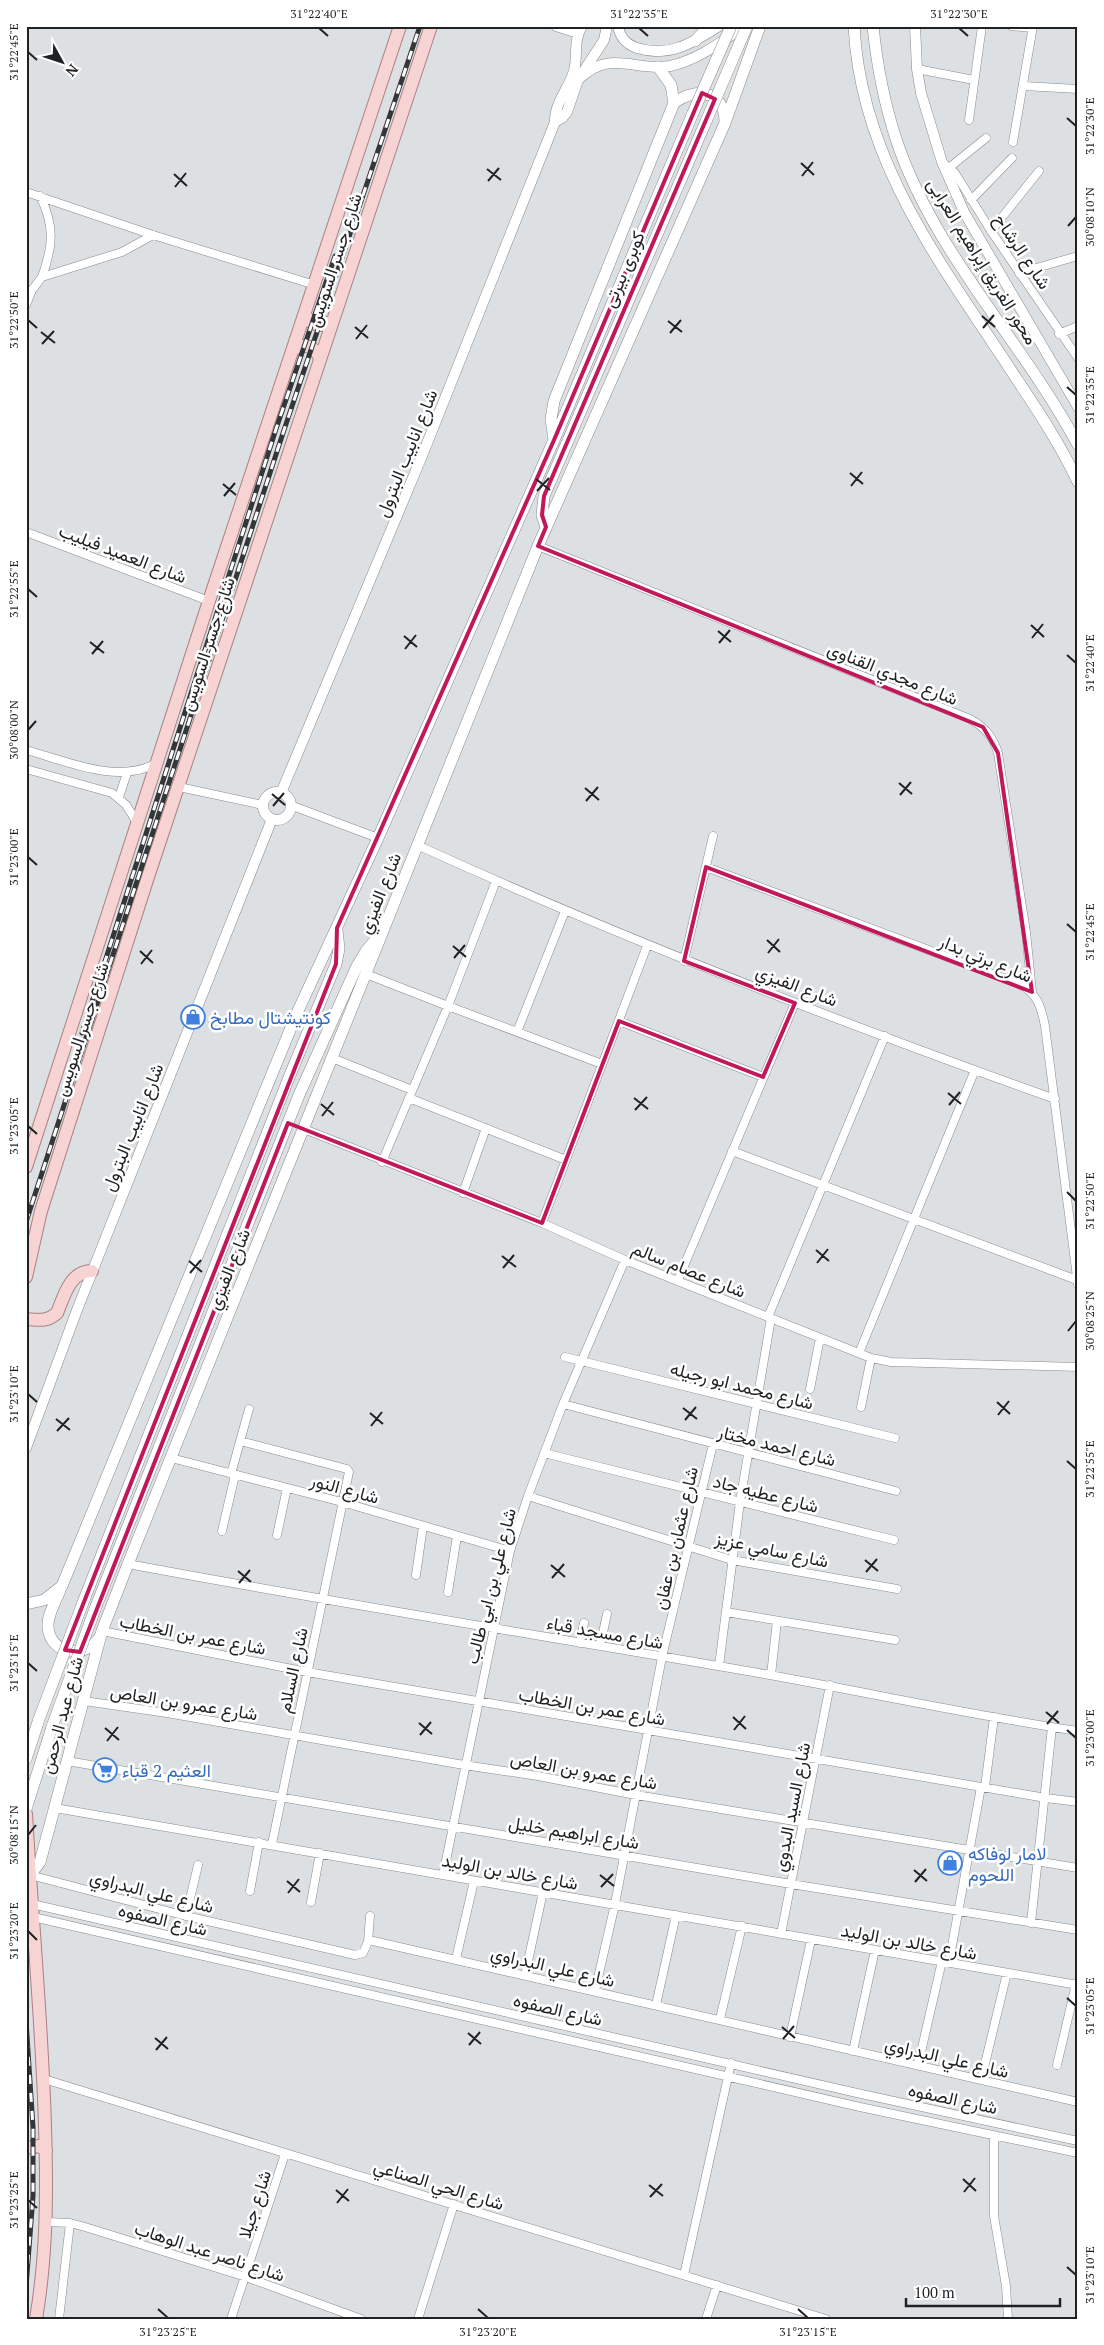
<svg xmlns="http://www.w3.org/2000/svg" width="1104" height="2345" font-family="'PT Serif',Vazirmatn,serif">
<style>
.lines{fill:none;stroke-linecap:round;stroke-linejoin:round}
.minor-casing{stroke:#878a8d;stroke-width:9}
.tertiary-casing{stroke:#878a8d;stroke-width:11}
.secondary-casing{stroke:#878a8d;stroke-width:12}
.primary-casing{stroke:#a98282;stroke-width:14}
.minor{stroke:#fff;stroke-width:8}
.tertiary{stroke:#fff;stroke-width:10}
.secondary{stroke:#fff;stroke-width:11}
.primary{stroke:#f8d3d3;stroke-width:12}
.rail-casing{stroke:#343637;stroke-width:5}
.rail{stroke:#fff;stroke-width:3;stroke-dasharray:9;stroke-linecap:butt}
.secondary-bridge-casing{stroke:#878a8d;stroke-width:12;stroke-linecap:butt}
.secondary-bridge{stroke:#fff;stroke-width:11}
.marked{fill:none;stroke:#c2185b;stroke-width:4;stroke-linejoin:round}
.ticks{fill:none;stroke:#1f2122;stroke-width:2}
.labels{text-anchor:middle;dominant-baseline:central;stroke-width:5;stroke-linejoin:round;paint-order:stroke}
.street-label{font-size:18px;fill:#1f2122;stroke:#fff}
.shop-label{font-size:18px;fill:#366cbe;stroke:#fff;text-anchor:start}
.neatline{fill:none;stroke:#1f2122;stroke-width:2}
.ticks-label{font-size:12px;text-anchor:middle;fill:#1f2122}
</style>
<rect width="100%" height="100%" fill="#dce0e3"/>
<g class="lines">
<g class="minor-casing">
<path id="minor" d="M1011,26l22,2
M917,69l57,11
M1023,86l55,3
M969,120l13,-94
M1013,142l20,-116
M942,162l13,11 36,58 87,127
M950,167l36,-29
M26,192l127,43 162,50
M40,196c15,30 13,50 2,81
M971,200l41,-42
M991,231l48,-60
M1019,273l59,-17
M26,305l6,-15 10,-13 80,-25 31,-17
M1059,334l19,-8
M26,532l183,69
M538,546l432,173c15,8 23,18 28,34l28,179 6,60
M26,750c41,11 91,35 131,13
M26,769l86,24 14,12 12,19
M179,787l84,18
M119,797l8,-24
M290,805l88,33
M417,845c208,95 422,177 638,254
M706,867l311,116c20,9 24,23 28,43l33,259
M684,961l29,-125
M366,974l82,32 48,-125
M619,1021l144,56
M517,1032l48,-121
M332,1058l80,32
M409,1098l157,62
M304,1129l238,94 83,37 246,98 20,4 187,5
M732,1151l345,129
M382,1162l66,-156 154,58
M463,1193l23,-65
M542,1223l105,-277
M678,1280l117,-277
M768,1317l117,-281
M859,1353l116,-283
M565,1357l330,81
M810,1389l10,-51
M563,1404l333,87
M861,1407l10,-49
M240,1441l107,28 2,3 -77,372
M544,1453l350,87
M171,1458l171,44 168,49
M231,1474l18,-65
M528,1496l204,64 165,29
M222,1531l13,-56
M277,1535l10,-47
M128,1564c208,39 417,72 625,108 109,19 216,43 325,59
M416,1575l7,-49
M448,1592l9,-56
M726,1612l169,28
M102,1631l205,41 739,126 32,4
M580,1643l4,-20
M600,1646l7,-32
M719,1666l21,-164 31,-184
M771,1675l6,-54
M84,1701l83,12 297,52 74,11 98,19 442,73
M67,1761l724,123 287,46
M985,1787l9,-70
M55,1808l1023,177
M30,1875l156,41 169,39 8,-2 5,-11 5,-1 705,161
M443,1875l67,-324 18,-55 35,-92 62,-144
M250,1891l9,-49
M311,1902l9,-49
M32,1904l825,189 221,48
M186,1916l12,-51
M33,1917l827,190 218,46
M1031,1923l21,-196
M781,1934l49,-249
M368,1942l2,-26
M456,1959l18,-78
M949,1962l32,-175
M525,1975l18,-83
M595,1991l20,-87 47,-247 51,-213
M656,2005l20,-90
M720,2019l22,-93
M790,2037l21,-97
M853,2051l22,-101
M918,2065l24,-104
M1057,2065l19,-81
M44,2079l782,240
M981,2080l26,-107
M994,2136v80l12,70 2,33
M47,2222l23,1 15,4 161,50 115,42
M684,2275l47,-212
M59,2319l11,-96
M231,2319l54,-165
M418,2319l36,-115
M706,2319l11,-34"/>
</g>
<g class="tertiary-casing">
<path id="tertiary" d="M556,26l22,7
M618,26c2,12 8,18 19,22 33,10 55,-5 82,-22
M915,26l2,43 4,24 21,69 22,50 114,195
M578,80c32,-32 56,-8 92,-14 28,-6 51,-24 75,-40
M555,122l7,-4 5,-6 11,-32 26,-40 3,-14
M263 806a14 14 0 1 1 28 0a14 14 0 1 1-28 0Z
M281,793l141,-337 133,-334c-1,-18 14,-34 19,-51 4,-15 -1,-30 8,-45
M26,1448l51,-138 195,-491"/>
</g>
<g class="secondary-casing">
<path id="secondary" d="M854,26c7,139 92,244 164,355 22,33 43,65 60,101
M873,26c4,40 11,77 24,116 38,112 126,200 181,303
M695,41l14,-15
M674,103c21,-16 50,-13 51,18
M554,440l-3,-21 3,-18 120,-298 -3,-18 -13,-18
M546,527l-4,-12 2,-19 163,-377
M60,1590c-4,11 -13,25 -12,37 2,28 37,32 51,11
M84,1600l206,-525 46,-111 3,-15 -2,-19
M26,1604l18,-4 18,-14 235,-573 81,-175 176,-398 139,-327
M95,1609l204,-514 58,-129 9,-15 10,-12
M26,1759l13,-40
M26,1809l27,-85
M30,1875l10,-13 62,-231 26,-67 410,-1018 187,-423 35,-97"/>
</g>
<g class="primary-casing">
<path id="primary" d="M305,315c7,11 16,13 27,6
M294,349c12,-6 20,-3 26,9
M26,1167l183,-566 191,-575
M26,1277l15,-66 106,-331 284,-854
M26,1319c13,1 21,3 31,-6 7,-17 13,-42 35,-42
M26,1814c6,104 16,208 19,312 2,65 2,128 -9,193
M26,2148l13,-2 7,4"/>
</g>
<use href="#minor" class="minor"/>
<use href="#tertiary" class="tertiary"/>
<use href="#secondary" class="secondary"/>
<use href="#primary" class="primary"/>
<g class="rail-casing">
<path id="rail" d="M82,1033l194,-604 59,-173
M26,1222l257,-789 137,-407
M26,2021l7,106v69l-7,91"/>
</g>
<use href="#rail" class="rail"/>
<g class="secondary-bridge-casing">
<path id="secondary-bridge" d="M693,113l38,-87
M707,119l40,-93
M39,1719l45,-119
M53,1724l42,-115"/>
</g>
<use href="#secondary-bridge" class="secondary-bridge"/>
</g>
<path class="marked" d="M702,93l13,6 -171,397 -2,19 4,12 -8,19 445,181 15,26 34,239 -326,-125 -22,94 111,42 -32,74 -144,-56 -77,202 -254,-100 -208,529 -15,-2 271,-686 1,-36 217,-488z"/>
<path class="ticks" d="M319,28l9,8M639,28l9,8M959,28l9,8M28,52l9,8M1067,118l9,8M801,163l13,12M487,169l14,11M174,174l13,12M802,176l11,-14M488,181l11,-13M175,187l11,-14M1068,226l8,-9M982,316l13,11M28,320l9,8M668,321l14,11M355,327l13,11M983,328l11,-13M41,332l14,11M670,333l11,-13M356,339l11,-14M42,344l12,-13M1067,387l9,8M850,473l13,11M536,479l14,11M223,484l13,11M851,486l11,-14M537,491l12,-13M224,496l11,-13M28,589l9,8M1031,625l13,12M718,631l13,11M404,636l13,11M1032,638l11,-14M90,642l14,11M719,643l11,-13M405,649l11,-14M92,654l11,-13M1067,655l9,8M28,730l8,-9M899,783l13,11M585,788l14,12M272,794l13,11M900,795l11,-13M586,801l12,-14M273,806l11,-13M28,857l9,8M1067,924l9,8M767,940l13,12M453,946l13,11M140,951l13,12M768,953l11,-14M454,958l11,-13M141,964l11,-14M948,1093l13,11M634,1098l14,11M321,1104l13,11M949,1105l11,-13M635,1110l12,-13M322,1116l11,-14M28,1126l9,8M1067,1192l9,9M816,1250l13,11M502,1256l14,11M189,1261l13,11M817,1263l11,-14M503,1268l11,-13M190,1273l11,-13M1068,1331l8,-10M28,1394l9,8M997,1402l13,12M683,1408l14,11M370,1413l13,11M998,1415l11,-14M56,1419l14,11M685,1420l11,-13M371,1426l11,-14M57,1431l12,-13M1067,1461l9,8M865,1560l13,11M551,1565l14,12M238,1571l13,11M866,1572l11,-13M552,1578l12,-14M239,1583l11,-13M28,1663l9,8M1046,1712l13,11M733,1717l13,12M419,1723l13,11M1047,1724l11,-13M105,1728l14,12M734,1730l11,-14M1067,1730l9,8M420,1735l11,-13M107,1741l11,-14M28,1835l8,-10M914,1870l13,11M600,1875l14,11M287,1881l13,11M915,1882l11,-13M601,1887l12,-13M288,1893l11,-14M28,1931l9,9M1067,1998l9,8M782,2027l13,11M468,2033l13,11M155,2038l13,11M783,2039l11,-13M469,2045l11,-13M156,2050l11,-13M963,2179l13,12M649,2185l14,11M336,2190l13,11M964,2192l11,-14M650,2197l12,-13M28,2200l9,8M337,2203l11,-14M1067,2267l9,8M158,2309l10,9M478,2309l10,9M798,2309l10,9"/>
<defs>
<g id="shop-ring" transform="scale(1.25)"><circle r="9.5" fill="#fff" stroke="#3f7fe0" stroke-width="1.5"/><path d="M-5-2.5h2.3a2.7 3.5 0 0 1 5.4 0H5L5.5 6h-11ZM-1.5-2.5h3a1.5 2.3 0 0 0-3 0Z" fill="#3f7fe0"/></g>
<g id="supermarket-ring" transform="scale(1.25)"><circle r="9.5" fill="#fff" stroke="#3f7fe0" stroke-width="1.5"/><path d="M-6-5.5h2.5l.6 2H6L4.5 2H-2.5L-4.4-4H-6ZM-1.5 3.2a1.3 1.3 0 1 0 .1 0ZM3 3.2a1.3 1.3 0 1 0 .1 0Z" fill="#3f7fe0"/></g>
</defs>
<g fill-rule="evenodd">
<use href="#shop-ring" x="193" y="1017"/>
<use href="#supermarket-ring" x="105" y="1770"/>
<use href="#shop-ring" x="950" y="1863"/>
</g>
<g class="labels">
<g class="street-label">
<text transform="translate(1023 251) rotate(56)">شارع الرشاح</text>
<text transform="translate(334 260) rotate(-72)">شارع جسر السويس</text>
<text transform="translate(983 261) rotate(58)">محور الفريق إبراهيم العرابى</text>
<text transform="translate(623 269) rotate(-67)">كوبرى بيرتى</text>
<text transform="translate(406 453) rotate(-68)">شارع انابيب البترول</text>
<text transform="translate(123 553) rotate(21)">شارع العميد فيليب</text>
<text transform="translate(207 644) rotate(-72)">شارع جسر السويس</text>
<text transform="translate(893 673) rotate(22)">شارع مجدي القناوى</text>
<text transform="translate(379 893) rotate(-68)">شارع الفيزي</text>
<text transform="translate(986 958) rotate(22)">شارع برتي بدار</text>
<text transform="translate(797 985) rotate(21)">شارع الفيزي</text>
<text transform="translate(81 1029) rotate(-72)">شارع جسر السويس</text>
<text transform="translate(132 1127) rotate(-68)">شارع انابيب البترول</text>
<text transform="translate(228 1269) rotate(-68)">شارع الفيزي</text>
<text transform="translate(689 1269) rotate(22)">شارع عصام سالم</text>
<text transform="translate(742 1385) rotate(14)">شارع محمد ابو رجيله</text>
<text transform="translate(777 1445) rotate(14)">شارع احمد مختار</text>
<text transform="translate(345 1488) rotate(15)">شارع النور</text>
<text transform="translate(766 1493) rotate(14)">شارع عطيه جاد</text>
<text transform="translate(675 1538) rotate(-77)">شارع عثمان بن عفان</text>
<text transform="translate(772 1549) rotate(12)">شارع سامي عزيز</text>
<text transform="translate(490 1586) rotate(-76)">شارع علي بن ابي طالب</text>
<text transform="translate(605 1632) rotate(10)">شارع مسجد قباء</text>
<text transform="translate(193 1634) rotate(11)">شارع عمر بن الخطاب</text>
<text transform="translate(292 1670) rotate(-78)">شارع السلام</text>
<text transform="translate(184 1702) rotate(9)">شارع عمرو بن العاص</text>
<text transform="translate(592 1706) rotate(10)">شارع عمر بن الخطاب</text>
<text transform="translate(61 1715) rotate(-75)">شارع عبد الرحمن</text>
<text transform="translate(584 1770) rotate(10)">شارع عمرو بن العاص</text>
<text transform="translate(791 1807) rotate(-79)">شارع السيد البدوي</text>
<text transform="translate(574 1832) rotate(9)">شارع ابراهيم خليل</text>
<text transform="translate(510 1871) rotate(10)">شارع خالد بن الوليد</text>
<text transform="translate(152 1891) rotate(14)">شارع علي البدراوي</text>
<text transform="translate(163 1919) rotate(13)">شارع الصفوه</text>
<text transform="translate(909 1941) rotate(10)">شارع خالد بن الوليد</text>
<text transform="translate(553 1966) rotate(13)">شارع علي البدراوي</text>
<text transform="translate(558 2009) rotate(13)">شارع الصفوه</text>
<text transform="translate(947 2057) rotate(13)">شارع علي البدراوي</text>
<text transform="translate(953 2098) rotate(12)">شارع الصفوه</text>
<text transform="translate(439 2184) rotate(17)">شارع الحي الصناعي</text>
<text transform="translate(254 2204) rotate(-72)">شارع جيلا</text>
<text transform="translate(210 2251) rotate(18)">شارع ناصر عبد الوهاب</text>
</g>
<g class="shop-label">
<text x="210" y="1017">كونتيشتال مطابخ</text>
<text x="122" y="1770">العثيم 2 قباء</text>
<text x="968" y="1853">لامار لوفاكه<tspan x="968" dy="21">اللحوم</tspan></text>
</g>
</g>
<rect width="1104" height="2345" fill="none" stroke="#ffffff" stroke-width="55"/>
<g transform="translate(62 62) rotate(130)" stroke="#ffffff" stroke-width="4" paint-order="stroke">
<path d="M0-4L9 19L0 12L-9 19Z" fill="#1f2122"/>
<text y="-8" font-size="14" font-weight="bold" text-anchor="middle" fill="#1f2122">N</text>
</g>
<path d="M906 2298v8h154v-8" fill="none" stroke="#1f2122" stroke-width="2.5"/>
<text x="914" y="2298" font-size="15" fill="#1f2122" stroke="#ffffff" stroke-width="4" paint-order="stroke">100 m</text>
<rect x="28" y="28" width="1048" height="2290" class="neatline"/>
<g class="ticks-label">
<text x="319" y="18">31°22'40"E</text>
<text x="639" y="18">31°22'35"E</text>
<text x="959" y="18">31°22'30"E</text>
<text transform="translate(14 52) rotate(-90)" y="4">31°22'45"E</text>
<text transform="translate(1090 126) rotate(-90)" y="4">31°22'30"E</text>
<text transform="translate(1090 217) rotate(-90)" y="4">30°08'10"N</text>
<text transform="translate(14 320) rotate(-90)" y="4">31°22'50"E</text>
<text transform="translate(1090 395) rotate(-90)" y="4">31°22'35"E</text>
<text transform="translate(14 589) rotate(-90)" y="4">31°22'55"E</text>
<text transform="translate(1090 663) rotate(-90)" y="4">31°22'40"E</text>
<text transform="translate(14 730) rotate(-90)" y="4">30°08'00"N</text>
<text transform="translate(14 857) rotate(-90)" y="4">31°23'00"E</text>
<text transform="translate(1090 932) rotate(-90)" y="4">31°22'45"E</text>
<text transform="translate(14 1126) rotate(-90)" y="4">31°23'05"E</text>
<text transform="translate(1090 1201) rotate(-90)" y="4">31°22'50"E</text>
<text transform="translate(1090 1321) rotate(-90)" y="4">30°08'25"N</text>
<text transform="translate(14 1394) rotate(-90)" y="4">31°23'10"E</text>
<text transform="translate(1090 1469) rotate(-90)" y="4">31°22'55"E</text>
<text transform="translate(14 1663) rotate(-90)" y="4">31°23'15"E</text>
<text transform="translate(1090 1738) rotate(-90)" y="4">31°23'00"E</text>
<text transform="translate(14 1835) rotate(-90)" y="4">30°08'15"N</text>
<text transform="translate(14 1931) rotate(-90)" y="4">31°23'20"E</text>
<text transform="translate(1090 2006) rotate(-90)" y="4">31°23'05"E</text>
<text transform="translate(14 2200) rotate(-90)" y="4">31°23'25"E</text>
<text transform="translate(1090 2275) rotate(-90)" y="4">31°23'10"E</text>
<text x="168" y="2336">31°23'25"E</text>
<text x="488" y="2336">31°23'20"E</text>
<text x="808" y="2336">31°23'15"E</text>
</g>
</svg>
